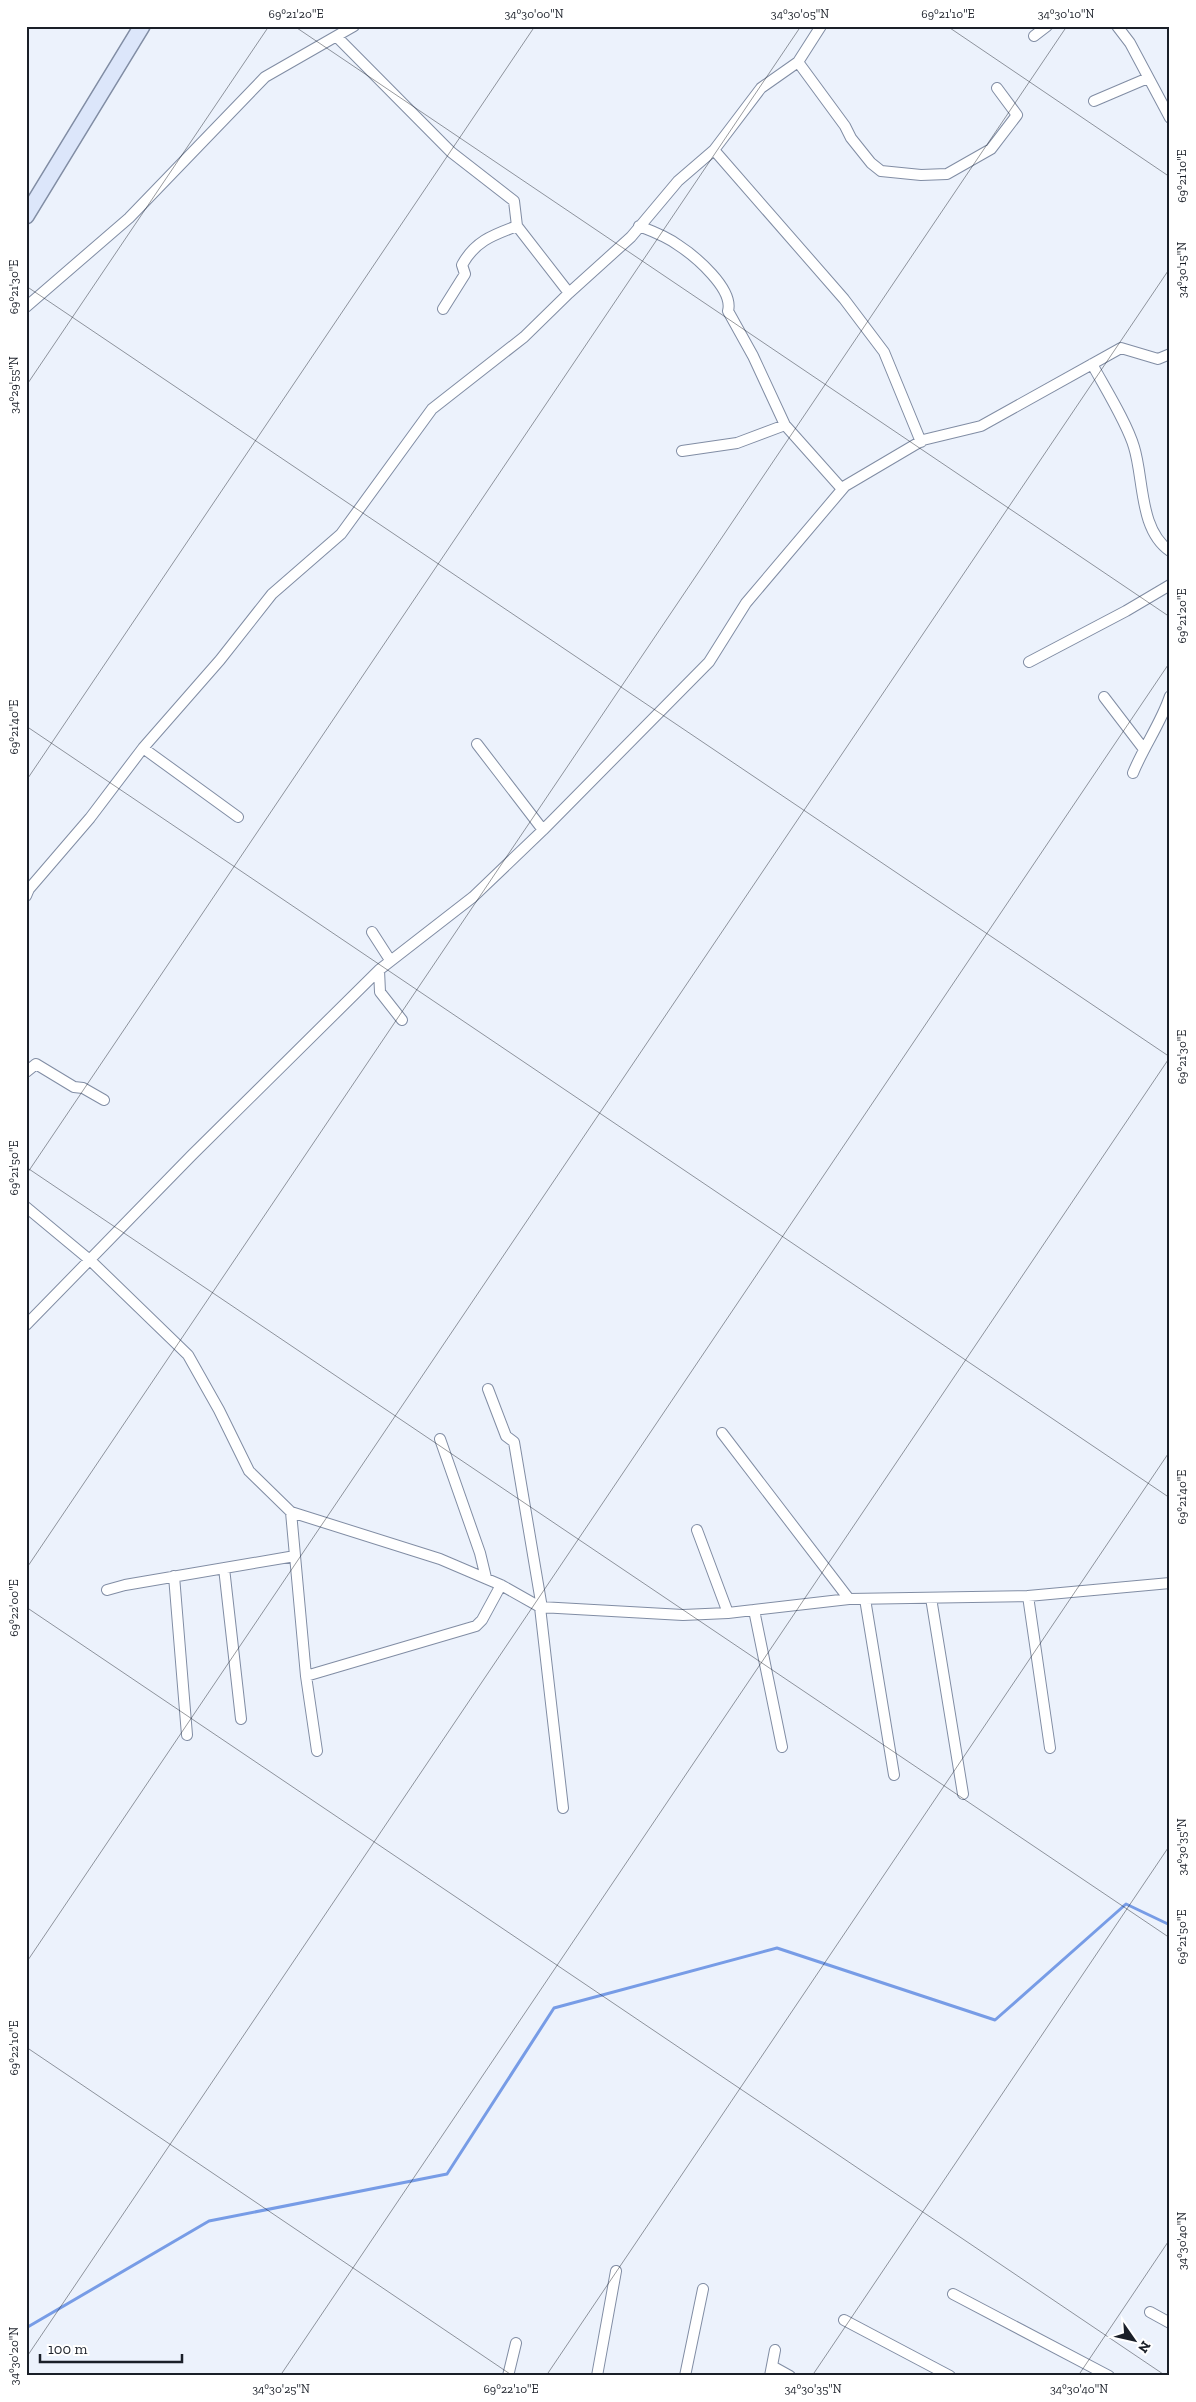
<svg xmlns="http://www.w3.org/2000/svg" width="1196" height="2402" font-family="'Zilla Slab',serif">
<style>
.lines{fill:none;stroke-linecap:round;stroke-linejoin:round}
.stream{stroke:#779ce6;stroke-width:3}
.minor-casing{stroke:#818da4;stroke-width:12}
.secondary-casing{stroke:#818da4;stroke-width:18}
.minor{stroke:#fff;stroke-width:10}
.secondary{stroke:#dce6fa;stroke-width:15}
.ticks{fill:none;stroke:#1a1f28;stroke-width:1;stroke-opacity:0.45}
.neatline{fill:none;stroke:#1a1f28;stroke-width:2}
.ticks-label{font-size:12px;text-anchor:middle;fill:#1a1f28}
</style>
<rect width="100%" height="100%" fill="#ecf2fc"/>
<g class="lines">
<path class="stream" d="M26,2328l183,-107 238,-47 107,-166 223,-60 218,72 131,-116 44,21"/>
<g class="minor-casing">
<path id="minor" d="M1117,26l13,17 40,75
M1034,36l13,-10
M337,37l114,115 63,49 3,25 52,67
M798,62l47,64 6,12 20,25 10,8 40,4 26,-1 44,-25 26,-34 -20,-27
M1094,101l54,-23
M714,150l130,149 40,53 37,90
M639,226c13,5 27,10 39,19 17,11 56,44 50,66l25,45 32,69 57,64
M26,307l103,-89 136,-141 89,-51
M443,309l22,-35 -3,-9c13,-24 31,-30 55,-39
M1092,364c13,24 35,59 42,83 10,32 5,83 36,104
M682,451l55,-8 48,-18
M1029,662l97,-51 44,-26
M1104,697l39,51
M477,744l66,86
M143,748l95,69
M1133,773c11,-27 28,-50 37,-77
M26,896l3,-7 61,-71 53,-70 77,-88 52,-66 69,-60 91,-125 92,-72 45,-44 62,-56 47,-56 36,-31 47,-62 37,-26 23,-36
M372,932l18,28
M379,970l1,22 22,28
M26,1072l10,-8 38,23 9,1 21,12
M26,1207l65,54 97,94 31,55 30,61 42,41 149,47 61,26 39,22 143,8 45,-2 121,-14 179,-3 142,-13
M26,1325l166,-170 187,-185 94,-73 70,-67 166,-168 37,-59 99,-117 78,-46 58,-14 140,-78 37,11 12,-5
M488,1389l18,47 8,6 28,166
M722,1433l127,166
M440,1439l40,114 6,25
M291,1512l15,164 11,75
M697,1530l31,83
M224,1568l17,151
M174,1576l13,159
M107,1590l18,-5 170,-29
M1028,1596l22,152
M931,1598l32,196
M865,1599l29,176
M540,1607l23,201
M754,1610l28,137
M306,1676l170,-50 6,-6 19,-35
M953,2294l156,82
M1150,2312l20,11
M844,2320l106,56
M772,2366l18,10
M508,2376l8,-33
M597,2376l19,-105
M685,2376l18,-87
M770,2376l5,-26"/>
</g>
<g class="secondary-casing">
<path id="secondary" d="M26,216l116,-190"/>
</g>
<use href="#minor" class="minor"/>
<use href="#secondary" class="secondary"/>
</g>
<path class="ticks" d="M294,26l876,591M947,26l223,151M26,286l1144,771M26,386l243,-360M26,726l1144,772M26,781l509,-755M26,1167l1144,771M26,1175l775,-1149M26,1569l1041,-1543M26,1607l1140,769M26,1963l1144,-1695M26,2047l487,329M26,2358l1144,-1696M280,2376l890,-1319M546,2376l624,-925M812,2376l358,-531M1078,2376l92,-137"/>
<rect width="1196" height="2402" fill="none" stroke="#ffffff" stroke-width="55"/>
<g transform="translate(1134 2340) rotate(124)" stroke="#ffffff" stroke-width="4" paint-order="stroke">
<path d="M0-4L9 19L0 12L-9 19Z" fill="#1a1f28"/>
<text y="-8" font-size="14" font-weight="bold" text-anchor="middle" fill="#1a1f28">N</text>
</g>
<path d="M40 2354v8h142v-8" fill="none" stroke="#1a1f28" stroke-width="2.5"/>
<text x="48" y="2354" font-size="15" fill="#1a1f28" stroke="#ffffff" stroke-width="4" paint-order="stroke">100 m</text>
<rect x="28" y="28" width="1140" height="2346" class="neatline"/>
<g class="ticks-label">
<text x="296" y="18">69°21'20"E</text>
<text x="534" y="18">34°30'00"N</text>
<text x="800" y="18">34°30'05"N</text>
<text x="948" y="18">69°21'10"E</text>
<text x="1066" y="18">34°30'10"N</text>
<text transform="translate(1182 176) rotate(-90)" y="4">69°21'10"E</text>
<text transform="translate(1182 270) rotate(-90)" y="4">34°30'15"N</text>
<text transform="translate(14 287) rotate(-90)" y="4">69°21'30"E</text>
<text transform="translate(14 385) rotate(-90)" y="4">34°29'55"N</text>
<text transform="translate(1182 616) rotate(-90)" y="4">69°21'20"E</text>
<text transform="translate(14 727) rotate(-90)" y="4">69°21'40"E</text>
<text transform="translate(1182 1057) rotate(-90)" y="4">69°21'30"E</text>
<text transform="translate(14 1168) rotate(-90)" y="4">69°21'50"E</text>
<text transform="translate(1182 1497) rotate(-90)" y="4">69°21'40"E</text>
<text transform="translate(14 1608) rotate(-90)" y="4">69°22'00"E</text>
<text transform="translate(1182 1847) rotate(-90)" y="4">34°30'35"N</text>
<text transform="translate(1182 1937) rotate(-90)" y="4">69°21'50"E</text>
<text transform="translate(14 2048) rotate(-90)" y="4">69°22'10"E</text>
<text transform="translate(1182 2241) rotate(-90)" y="4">34°30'40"N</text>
<text transform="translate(14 2356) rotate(-90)" y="4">34°30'20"N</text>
<text x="281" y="2393">34°30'25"N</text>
<text x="511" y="2393">69°22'10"E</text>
<text x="813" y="2393">34°30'35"N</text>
<text x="1079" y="2393">34°30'40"N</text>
</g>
</svg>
